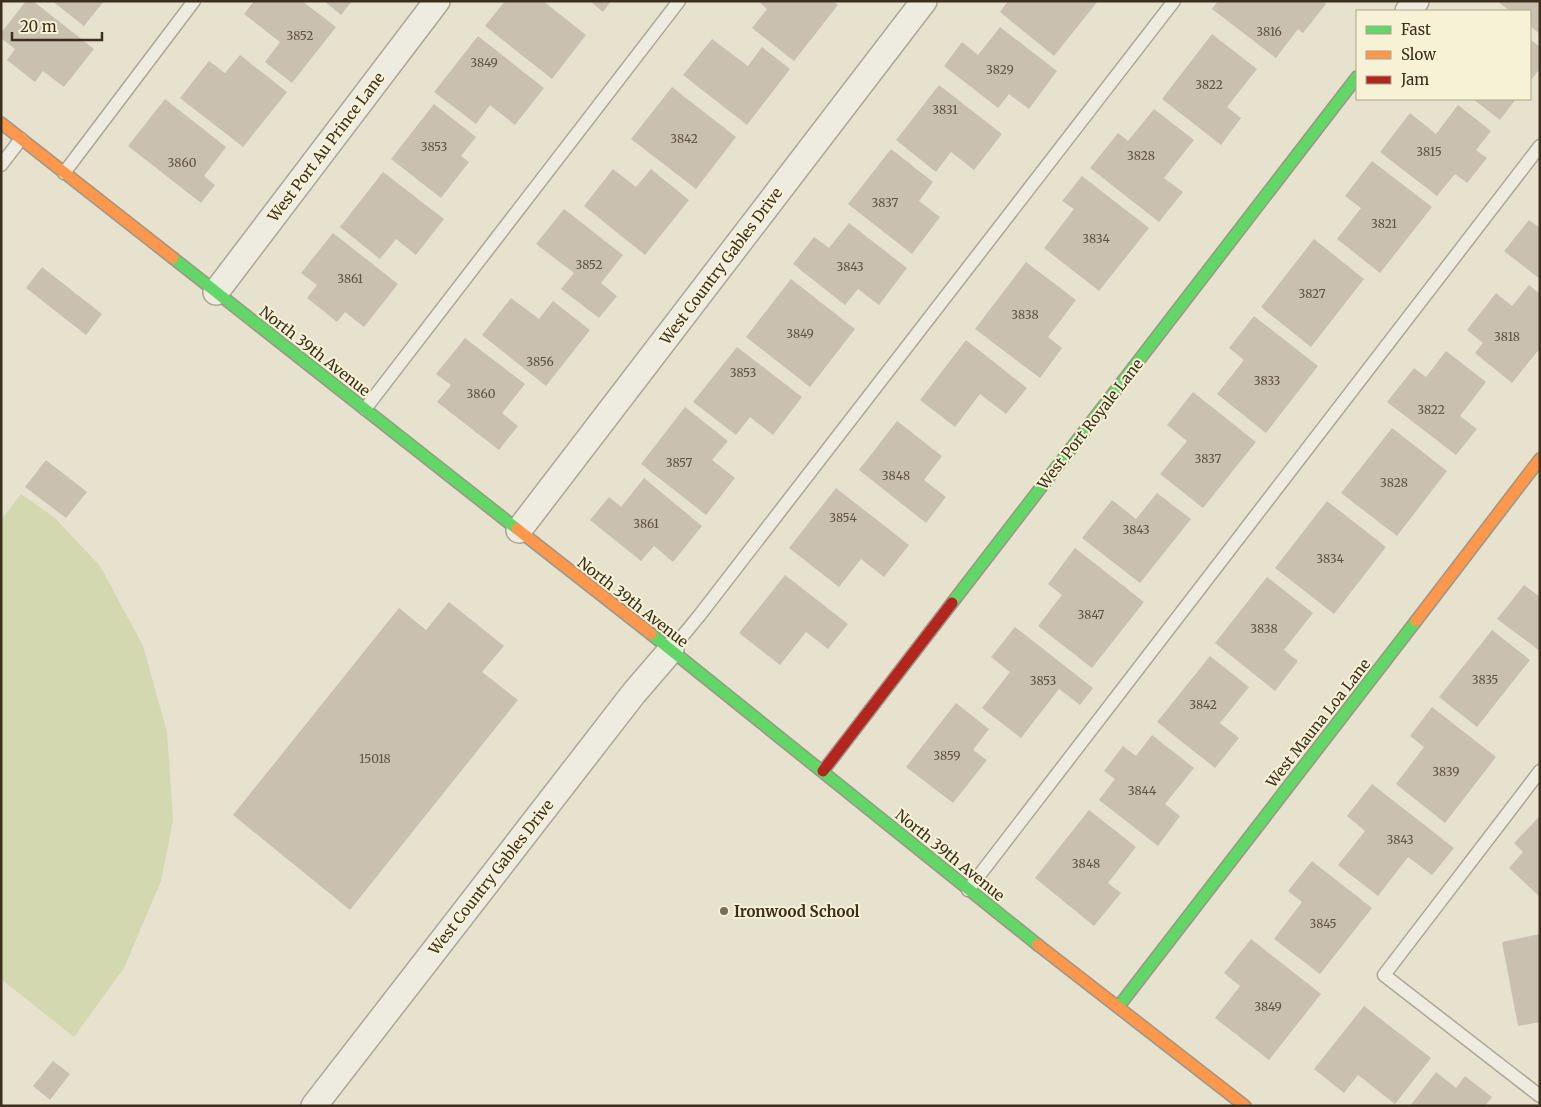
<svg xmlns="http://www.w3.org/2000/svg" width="1541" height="1107" font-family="Merriweather,serif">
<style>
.green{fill:#d3d8b0}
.building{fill:#cac0af}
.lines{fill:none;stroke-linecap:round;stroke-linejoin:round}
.lane-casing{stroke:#aca697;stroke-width:15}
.street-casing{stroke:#aca697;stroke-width:28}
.fast-casing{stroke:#9b9687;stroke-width:14}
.slow-casing{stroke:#9b9687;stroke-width:14}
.jam-casing{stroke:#9b9687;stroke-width:14}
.lane{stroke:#eeebe0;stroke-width:12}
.street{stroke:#eeebe0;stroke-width:25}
.fast{stroke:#63d668;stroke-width:11}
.slow{stroke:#ff974d;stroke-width:11}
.jam{stroke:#b3261e;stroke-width:11}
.poi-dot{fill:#786e5c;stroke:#f7f1d5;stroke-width:2}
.labels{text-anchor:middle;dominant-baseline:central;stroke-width:4;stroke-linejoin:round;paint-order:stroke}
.number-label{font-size:12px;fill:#605342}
.street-label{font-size:15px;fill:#3c2f1e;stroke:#f7f1d5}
.poi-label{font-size:15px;font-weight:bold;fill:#3c2f1e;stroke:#f7f1d5;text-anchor:start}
</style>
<rect width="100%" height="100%" fill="#e6e2ce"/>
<path class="green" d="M21,494l34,24 45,48 43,80 24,86 6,88 -12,61 -37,87 -50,69 -73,-58v-459z"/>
<path class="building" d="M26,1h7l61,48 -30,38 -21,-16 -8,11 -28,-22 8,-11 -14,-11v-5z
M52,1h52l-20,25z
M254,1h48l34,26 -44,56 -27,-21 15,-20 -36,-28z
M324,1h28l-11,14z
M505,1h38l43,34 -34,44 -67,-53z
M590,1h21l-8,11z
M758,1h74l6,4 -44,56 -42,-33 15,-19z
M1008,1h90l-44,55 -54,-44z
M1218,1h105l3,3 -23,29 -5,-4 -22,29 -64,-49z
M1497,1h43v33l-10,-8v-15h-20z
M1000,27l57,44 -28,38 -20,-15 -11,14 -54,-42 18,-24 16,13z
M1212,34l45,35 -30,38 14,11 -20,27 -59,-46z
M478,36l66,52 -29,37 -25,-20 -14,19 -42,-32z
M712,39l36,27 14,-19 28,22 -43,56 -64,-50z
M1530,39l10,8v22l-10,12z
M240,55l47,37 -44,55 -63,-49 29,-37 16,12z
M939,85l63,49 -28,36 -23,-18 -15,20 -40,-32z
M672,87l64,50 -40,52 -65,-50z
M165,99l61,48 -22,29 11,9 -14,18 -73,-57z
M1473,99h43l-16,21z
M434,104l42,33 -15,19 8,6 -28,36 -50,-39z
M1458,105l33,26 -15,19 11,8 -20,25 -12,-9 -18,22 -57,-44 30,-39 26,21z
M1154,109l40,31 -30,38 19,14 -24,30 -69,-54 28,-35 10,8z
M891,149l42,33 -14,19 21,16 -28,37 -64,-50z
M1372,161l60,46 -52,66 -43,-34 24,-31 -16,-12z
M613,169l23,18 15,-18 38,31 -44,55 -61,-49z
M383,172l61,47 -28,36 -20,-16 -16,20 -40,-32z
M1082,176l67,52 -50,63 -55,-43 30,-39 -12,-8z
M564,209l59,46 -22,28 16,13 -18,22 -38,-29 13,-16 -38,-29z
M1529,220l11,8v51l-36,-28z
M849,223l58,45 -28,37 -21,-16 -13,16 -52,-41 21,-27 15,11z
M333,233l65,51 -34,43 -19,-15 -8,10 -30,-24 10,-13 -16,-12z
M1314,239l50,40 -53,68 -50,-40z
M1026,262l50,38 -28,37 14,11 -22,30 -65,-49z
M42,267l60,47 -16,21 -60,-47z
M791,279l64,50 -45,58 -64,-50z
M1529,285l11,9v54l-28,35 -37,-30 8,-10 -16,-13 29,-37 16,13z
M511,298l28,21 14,-18 37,29 -44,56 -64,-51z
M1254,316l64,50 -52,67 -49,-39 27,-34 -15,-12z
M465,338l60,46 -23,29 16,13 -19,24 -62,-48 14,-17 -15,-11z
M966,340l61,48 -21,26 -26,-20 -25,33 -35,-27z
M737,347l65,50 -29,38 -23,-18 -14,18 -43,-33z
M1446,351l40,31 -26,34 17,13 -21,26 -69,-53 27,-34 12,9z
M1193,392l63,50 -53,66 -43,-34 27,-33 -20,-16z
M685,407l43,34 -16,19 23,18 -29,37 -65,-51z
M897,421l45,35 -18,24 22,17 -20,26 -67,-53z
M1392,428l55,43 -50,65 -56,-43z
M46,460l41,32 -21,26 -41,-31z
M644,478l58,48 -29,36 -19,-16 -13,15 -51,-41 19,-23 12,10z
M836,488l73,57 -25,32 -23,-18 -22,28 -50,-39z
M1157,493l34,26 -51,64 -58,-45 30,-38 24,19z
M1327,501l59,46 -52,67 -59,-46z
M1075,548l69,54 -52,66 -54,-42 24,-31 -14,-11z
M785,575l63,49 -20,25 -22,-17 -26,33 -41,-32z
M1267,577l46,36 -29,37 14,11 -23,30 -60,-48z
M1524,585l16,12v54l-43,-32z
M449,602l55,44 -22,26 36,28 -168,210 -117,-95 166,-207 27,22z
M1015,627l78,61 -13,17 -21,-16 -38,49 -39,-30 28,-36 -19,-15z
M1492,630l38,30 -53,67 -38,-30z
M1210,656l39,31 -29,36 19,15 -24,30 -58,-46z
M956,703l33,26 -16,21 14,10 -34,43 -47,-36z
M1432,707l64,50 -51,66 -49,-39 28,-37 -14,-11z
M1152,735l42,33 -29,36 15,12 -22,30 -59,-46 16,-21 -11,-8 19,-25 13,10z
M1372,784l82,64 -22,27 -24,-18 -30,39 -40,-31 27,-34 -18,-15z
M1089,810l47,37 -28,36 13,10 -27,33 -59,-48z
M1540,816v81l-31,-29 14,-16 -9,-9z
M1312,861l60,47 -52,66 -46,-35 28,-37 -14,-11z
M1540,934v88l-22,4 -16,-84z
M1251,939l70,55 -52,66 -54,-42 25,-32 -16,-13z
M1364,1006l67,52 -36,46 -37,-29 -14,18 -30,-24z
M53,1061l17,13 -20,26 -17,-14z
M1436,1072l20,16 9,-12 27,21 -7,9h-75z"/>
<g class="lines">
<g class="lane-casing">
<path id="lane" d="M1,165l20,-26
M64,173l130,-172
M365,409l314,-408
M671,650l28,-34 475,-615
M1540,771l-156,204 156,121
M968,890l572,-744"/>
</g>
<g class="street-casing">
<path id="street" d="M1408,11l8,-10
M216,292l221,-291
M519,530l405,-529
M314,1106l320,-413 37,-43"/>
</g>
<g class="fast-casing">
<path id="fast" d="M173,258l344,271
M952,603l405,-526
M651,634l387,311
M1119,1006l297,-385"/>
</g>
<g class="slow-casing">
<path id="slow" d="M1,123l172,135
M517,529l134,105
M1416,621l124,-162
M1038,945l207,161"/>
</g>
<g class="jam-casing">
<path id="jam" d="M823,771l129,-168"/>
</g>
<use href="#lane" class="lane"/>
<use href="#street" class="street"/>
<use href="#fast" class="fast"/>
<use href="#slow" class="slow"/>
<use href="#jam" class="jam"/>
</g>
<circle class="poi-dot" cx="724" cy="911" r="5"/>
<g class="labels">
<g class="number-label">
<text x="1269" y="31">3816</text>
<text x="300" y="35">3852</text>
<text x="484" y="62">3849</text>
<text x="1000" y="69">3829</text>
<text x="1209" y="84">3822</text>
<text x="945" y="109">3831</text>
<text x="684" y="138">3842</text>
<text x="434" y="146">3853</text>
<text x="1429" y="151">3815</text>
<text x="1141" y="155">3828</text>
<text x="182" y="162">3860</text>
<text x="885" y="202">3837</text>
<text x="1384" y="223">3821</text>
<text x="1096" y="238">3834</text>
<text x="589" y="264">3852</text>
<text x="850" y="266">3843</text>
<text x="350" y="278">3861</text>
<text x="1312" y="293">3827</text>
<text x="1025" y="314">3838</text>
<text x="800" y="333">3849</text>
<text x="1507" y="336">3818</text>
<text x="540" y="361">3856</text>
<text x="743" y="372">3853</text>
<text x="1267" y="380">3833</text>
<text x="481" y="393">3860</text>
<text x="1431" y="409">3822</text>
<text x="1208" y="458">3837</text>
<text x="679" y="462">3857</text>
<text x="896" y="475">3848</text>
<text x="1394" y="482">3828</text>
<text x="843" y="517">3854</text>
<text x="646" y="523">3861</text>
<text x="1136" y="529">3843</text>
<text x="1330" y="558">3834</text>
<text x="1091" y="614">3847</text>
<text x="1264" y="628">3838</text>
<text x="1485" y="679">3835</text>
<text x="1043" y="680">3853</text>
<text x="1203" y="704">3842</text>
<text x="947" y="755">3859</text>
<text x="375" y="758">15018</text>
<text x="1446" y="771">3839</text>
<text x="1142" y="790">3844</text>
<text x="1400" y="839">3843</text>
<text x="1086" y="863">3848</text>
<text x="1323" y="923">3845</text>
<text x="1268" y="1006">3849</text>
</g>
<g class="street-label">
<text transform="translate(326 147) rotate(-53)">West Port Au Prince Lane</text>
<text transform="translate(721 266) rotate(-53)">West Country Gables Drive</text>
<text transform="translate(315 351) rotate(38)">North 39th Avenue</text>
<text transform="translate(1090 424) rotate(-52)">West Port Royale Lane</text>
<text transform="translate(633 602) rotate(38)">North 39th Avenue</text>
<text transform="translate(1318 723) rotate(-52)">West Mauna Loa Lane</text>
<text transform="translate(950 855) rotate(39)">North 39th Avenue</text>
<text transform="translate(491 877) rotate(-52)">West Country Gables Drive</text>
</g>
<g class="poi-label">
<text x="734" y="911">Ironwood School</text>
</g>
</g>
<rect width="1541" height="1107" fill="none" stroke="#3c2f1e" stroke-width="5"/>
<rect x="1356" y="10" width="175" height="90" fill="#f7f1d5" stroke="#aca38c"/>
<rect x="1366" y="26" width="25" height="8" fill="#63d668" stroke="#aca38c"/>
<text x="1401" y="35" font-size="15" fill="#3c2f1e">Fast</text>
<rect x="1366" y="51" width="25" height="8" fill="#ff974d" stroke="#aca38c"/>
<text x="1401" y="60" font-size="15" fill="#3c2f1e">Slow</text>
<rect x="1366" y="76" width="25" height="8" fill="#b3261e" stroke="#aca38c"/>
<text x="1401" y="85" font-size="15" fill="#3c2f1e">Jam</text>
<path d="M12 32v8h90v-8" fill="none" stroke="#3c2f1e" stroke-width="2.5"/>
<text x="20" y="32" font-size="15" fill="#3c2f1e" stroke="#f7f1d5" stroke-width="4" paint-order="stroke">20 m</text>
</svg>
